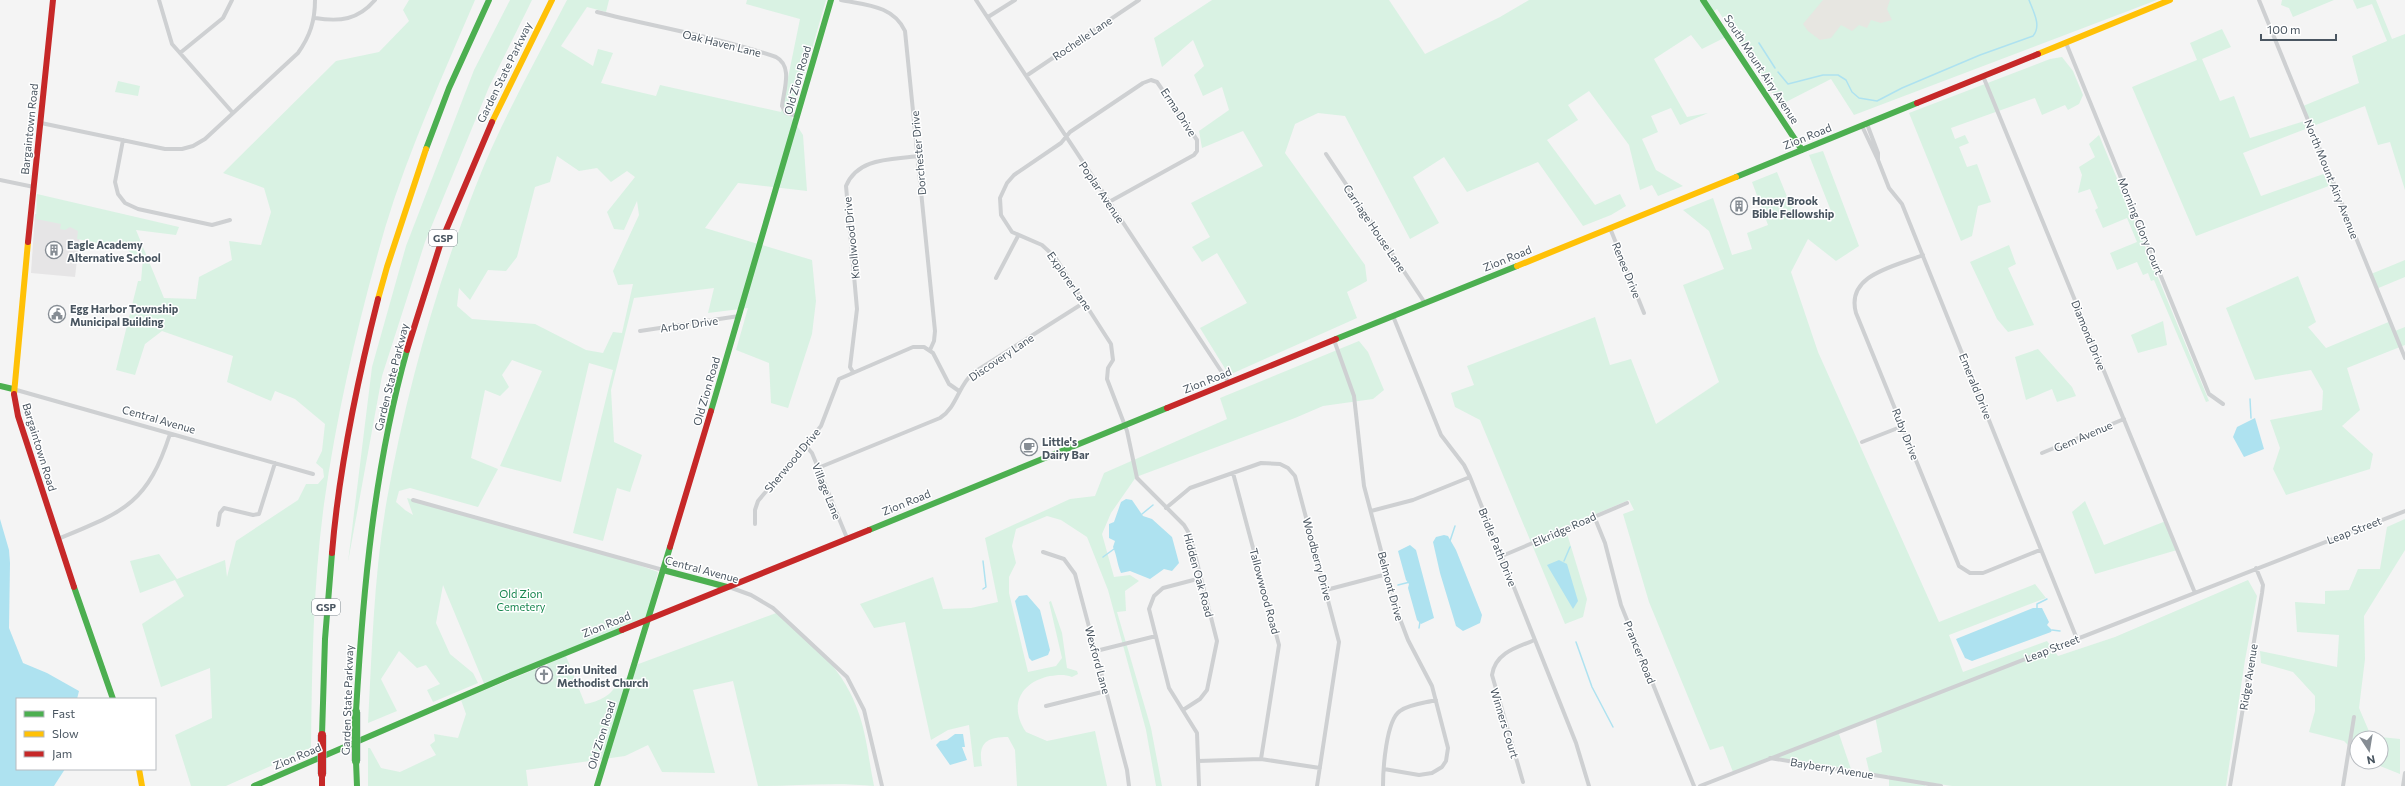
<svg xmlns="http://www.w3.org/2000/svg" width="2405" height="786" font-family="Commissioner,sans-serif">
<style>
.education{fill:#e6e5e6}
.green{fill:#d9f2e3;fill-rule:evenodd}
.sand{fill:#e7e6e1}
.water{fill:#aee2f0}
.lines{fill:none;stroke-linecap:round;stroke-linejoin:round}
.stream{stroke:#aee2f0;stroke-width:1.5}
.street{stroke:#ced0d2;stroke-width:4}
.fast{stroke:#4caf50;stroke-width:6}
.slow{stroke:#ffc107;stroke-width:6}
.jam{stroke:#c62828;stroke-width:6}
.fast-bridge-casing{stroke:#b9bec3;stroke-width:9;stroke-linecap:butt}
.jam-bridge-casing{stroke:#b9bec3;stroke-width:9;stroke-linecap:butt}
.fast-bridge{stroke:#4caf50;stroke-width:8}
.jam-bridge{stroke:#c62828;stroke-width:8}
.labels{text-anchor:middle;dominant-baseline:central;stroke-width:3;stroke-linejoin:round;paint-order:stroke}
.shield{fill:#fff;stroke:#808990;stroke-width:1}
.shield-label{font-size:10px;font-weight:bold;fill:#4a5661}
.street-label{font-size:11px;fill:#4a5661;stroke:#fff}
.poi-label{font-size:11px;font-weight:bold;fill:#4a5661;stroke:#fff;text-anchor:start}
.park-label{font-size:11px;fill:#17864f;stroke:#fff}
</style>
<rect width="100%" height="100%" fill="#f4f4f4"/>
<path class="education" d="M35,214l47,5 -7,58 -44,-4z"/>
<path class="green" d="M409,0h66c-32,75 -66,149 -90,228 -26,90 -48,183 -61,276 -11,81 -12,163 -13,244l-85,38h-35l-16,-51 37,-17 -2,-50 -49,19 -19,-63 42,-28 -9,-16 -35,13 -10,-32 29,-7 18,25 48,-19 2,17 9,-36 62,-41 8,-16h12l6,-7 -1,-8 -7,-6 6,-12 3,-27 -30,-25 -20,-8 -4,10 -44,-19 6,-26 -71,-25 -17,13 -10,31 -19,-5 22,-89h3l2,-23 -7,-1 -11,-9 -48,-9 1,-8 -8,-4 -5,3 -5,-1 1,-5 -25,-5 1,-25 142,33 -3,8 -40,-5 28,68 32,1 3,-22 33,-17 -3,-19 32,4 10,-33 -7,-24 -41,-15 113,-112 43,-9 30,-31 -6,-11z
M510,0h22l-43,87 -64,155 -43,134 -34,186 24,-195 34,-121 68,-176z
M567,0h42l-3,12 -19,-5 -26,39 32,20 5,-17 15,4 -12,30 55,13 4,-11 121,27 19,-93 -54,-15 1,-4h79l-34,118 11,17 4,56 -69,-8 -33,45 107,32 4,41 -4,33 -24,74 -17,-5 -2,-40 -33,-13 12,-42 -40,5 6,-25 -80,10 -23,92 3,52 28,13 -12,37 -13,-4 -14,53 -30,-8 40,-163 -24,-7 -28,119 -61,-16 42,-95 -30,-11 -10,15 7,12 -9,9 -15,-6 -14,68 27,11 -20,38 -68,-19 -11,3 -3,11 9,8 8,5 -6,-17 204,57 47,17 -11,47 -162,67 -42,-101 -7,38 14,31 23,19 5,10 -45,19 -6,-12 13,-6 -14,-19 -9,3 -18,-17 -18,28 16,32 -29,12c4,-74 6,-150 19,-224 19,-106 48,-210 88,-311 25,-65 60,-126 92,-188zM557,156l22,15 18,-3 14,14 16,-11 8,6 -28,35 7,17 10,1 13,-29 2,14 -26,56 5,14 15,-1 -11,49 -9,-1 -10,21 -17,-3 -51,-26 -63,-5 -15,-13 2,-18 11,12 18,-30 18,1 11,-14 18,-70 15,-5z
M1212,0h177l36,54 75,-37 29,-17h628l-303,115 -23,-36 -51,26 -63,-96 -5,3 16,24 -26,13 -11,-14 -37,24 33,58 21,-4 -28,12 -9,-17 -20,8 7,16 -16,7 14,31 27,16 -25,10 -6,-11 -12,5 -11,-45 -40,-54 -21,14 10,15 -31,20 48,65 25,-11 6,12 -15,9 -28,11 -45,-64 -71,30 -23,-35 -31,20 26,46 -29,16 -65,-123 -27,-3 -23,11 -10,29 80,112 2,16 -20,11 10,26 -128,57 -29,-47 47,-25 -30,-50 -15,9 -10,-15 18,-10 -19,-34 72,-37 -20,-35 -41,17 -3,-17 30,-21 -7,-23 -19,9 -9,-21 10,-9 -11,-26 -31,27 -8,-29z
M2282,0h52l-41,17 -4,-9 -8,-3z
M2353,0h23l16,39 13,-5v156l-15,-48 -12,3 -13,-39 -122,47 18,43 68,-24 5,12 -138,52 -64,-149 65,-27 -7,-17 32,-14 9,18 -29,12 18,42 14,-5 16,42 58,-18 -5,-14 56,-23 -7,-27 35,-15 -15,-37 -15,5z
M2062,57l11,14 10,24 -4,9 -11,6 -3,-5 -23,10 -7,-17 -84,30 4,11 10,-4 4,8 -10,4 8,20 10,-3 14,38 -13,4 -6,30 -11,5 -52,-128 141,-54z
M118,81l22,5 -2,10 -23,-4z
M2099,135l110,266 -3,1 -52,-122 -3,1 -3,-8 -5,2 -6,-13 -20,8 -7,-17 27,-11 -10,-24 -24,10 -8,-18 3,-2 -8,-19 -12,4 4,-18 -3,-8 16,-10 -6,-13z
M1823,151l36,95 -23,15 -28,-22 -17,33 27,80 121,270 96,-38 11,14 -97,37 14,37 84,-31 11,15 57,-19 133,-57 9,16 -12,64 -19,126h-274l-26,-4 -1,4h-36v-11h-19l-4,-17 16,-6 -7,-36 -37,15 14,41 -85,-14 -34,14 -10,-26 -13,4 -61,-148 -26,-88 11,-4 -5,-10 -64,27 22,72 -4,18 -18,7 -85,-204 -25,-13 -4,-14 23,-8 -7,-19 128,-49 15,48 21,-6 25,65 63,-42 -36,-97 41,-16 -15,-38 -26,-21 30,-12 19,57 20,-6 -5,-16 21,-8 -16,-43 25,-10 13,32 17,16 24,-9 -22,-56z
M2009,245l7,19 -8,4 26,57 -26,7 -11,-13 -27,-57z
M2405,260v17l-29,12 -5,-15z
M2298,276l18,46 -8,5 18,21 65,-27 4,10 10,-4v18l-58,23 13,42 -18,16 31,28 -3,15 -84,26 -13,-26 7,-21 -10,-28 52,-10 1,-19 -12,-21 -56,10 -29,-72z
M2163,321l4,24 -29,8 -7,-18z
M1359,341l9,11 16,38 -11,9 -50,7 -28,12 -159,59 -25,36 -9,21 12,43 16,-2 9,6 -14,10 1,20 -9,1 34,116 11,58h-6l-10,-56 -38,-140 -21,-53 -26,-17 -14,-4 -31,13 -4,17 4,17 -7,14v16l19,79 28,-6 6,-8 -13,-56 2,-1 11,32 5,35 10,3 1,3 -6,3c-8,-3 -13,-2 -22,-1 -29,6 -42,29 -24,56l21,9 48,-10 12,55h-90l-2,-36 -7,-13c-23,0 -30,7 -26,29l-8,1 -5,-42 -21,5 -17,10 -26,-118 -31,6 -14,-24 73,-27 10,32 28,-1 27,-6 -13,-64 85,-39 25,-3 9,-23 123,-54 -7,-21z
M2038,349l34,38 4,9 -19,6 -5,-13 -26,11 -11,-43z
M2085,501l19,44 62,-24 11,29 -82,24 -23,-62z
M2405,519v31l-41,66 1,43 -6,49 12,28 29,3v35l-30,-12h11v-24h-24v16l-13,-13 -35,-9 6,-21v-15l-22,-24 -32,-9 -1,-12 77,16 2,-32 -42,-3 -2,-30 30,2v-13l24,-1 9,-21h22l7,-42z
M779,612c32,28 67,60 80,102 8,23 10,48 15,72 -39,-4 -77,0 -116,0l-25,-105 -40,9 22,83 -53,-1 -14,-27 -23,11 -99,14 2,16h-160v-38h2l11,20 19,4 36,-17 -6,-10 5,-4 -1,-7 24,4 8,-24 -5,-14 75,-31 6,12 5,-2 1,4 5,-2 -6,-17 19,-8 19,48c13,-2 29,-9 32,-23l12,-4 4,-11z"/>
<path class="sand" d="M1823,0h67l-3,9 5,11 -11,3 -10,-3 -4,8 -8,-3 -7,6 -11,-6 -10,13 -11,2 -12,-9 -5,-7z"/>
<path class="water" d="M2255,418l9,31 -20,8 -11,-20 4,-10z
M1126,499l6,1 11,16 9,3 20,18 7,26 -7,8 -8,-2 -14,10 -20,-8 -9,2c-4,-9 -4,-17 -8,-26l2,-6 -6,-3v-14l5,-2 7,-20z
M0,519l9,31 1,13 -1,65 14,35 24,10 32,18 -2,8h-60v70h48l-11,17h-54z
M1444,535l4,1 8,14 26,65 -2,8 -17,8 -7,-5 -16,-53 -7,-31 3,-5z
M1410,545l6,5 18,68 -13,6 -4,-4 -9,-32 1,-4 -3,-4 -8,-29z
M1559,560l8,4 11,37 -5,8 -26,-44z
M1027,595l13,15 10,40 -2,5 -16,6 -3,-3 -14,-57 4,-5z
M2033,608h9l7,14 -2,3 5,5 -1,2 -79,29 -7,-3 -9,-19z
M955,734h8l2,13h-3l5,13 -17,5 -14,-20 4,-4 7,-1z"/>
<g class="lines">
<path class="stream" d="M1759,43l16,25
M1778,72l10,12 35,-9h15l8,5 6,12 7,6 18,3 25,-13 78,-33 53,-19c9,-10 0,-25 -4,-36
M2250,399l1,19
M1142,514l11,-9
M1450,541l5,-15
M1103,557l11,-8
M1564,561l6,-14
M1398,585l12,-3
M983,589l3,-2 -3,-26
M2037,609v-5l10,-5
M1419,628l1,-6
M2052,630l8,1
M1576,642l16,45 21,40"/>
<path class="street" d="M159,0l13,44 61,69
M841,0c24,5 52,5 64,31l30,300 -1,10 -4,9
M976,0l253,383
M2259,0l146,358
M597,12c59,15 120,25 179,45 17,9 8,32 6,49l4,7 12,3
M988,17l27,-17
M315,18c25,4 43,2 60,-18
M2066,43l143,351 14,10
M180,53l43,-35 9,-18
M1026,76l113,-76
M1983,76l212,517
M41,123l124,26h17l11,-3 12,-7 93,-86c12,-17 17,-32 17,-53
M1862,126l16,34v-7l-11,-29
M123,140l-8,42 3,12 7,9 13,6 74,16 18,-5
M1326,154l99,149
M1878,160l11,28 13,16 175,435
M0,180l34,7
M1109,202l85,-47 3,-4v-11l-40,-58 -6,-2 -8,3 -73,49 -9,11 -47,32 -7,8 -7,15 1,17 11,17 30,13 13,12 56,87 2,16 -5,8 -1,11 20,52 10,47 47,47 6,10 27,106 -10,49 -7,9 -17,11
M1610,228l34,85
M1923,255c-26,11 -78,19 -67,58l103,253 11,7h13l57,-23
M996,278l22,-42
M1393,316l48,119 23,30 6,12 106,266 13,43
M640,331l99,-15
M1334,340l20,56 10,90 33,125 11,29 24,46 16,62 -2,13 -4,6 -10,6 -13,2 -35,-6
M853,372l-3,-5 7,-58 -11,-123c12,-29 46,-26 72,-30
M13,389l300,85
M1862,442l41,-16
M805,445l7,8 35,85
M2042,453l82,-34
M818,468l122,-50c17,-11 18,-32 33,-45l112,-71
M1233,473l46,172 -18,114
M413,500l250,70
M1166,508l24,-20 71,-25 19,1 8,4 7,8 44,166 -22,144
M1371,511l42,-11 57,-23
M1594,516l11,27 16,62 73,181
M755,524v-14l3,-9 63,-75 18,-47 74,-32h11l9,6 16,31 10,7
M218,525l2,-12 4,-5 29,7 6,-1 16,-51
M58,539c65,-27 89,-34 112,-105
M1043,552l21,7 11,15 52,196 2,16
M1502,556l125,-53
M729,587l22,8 22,13 74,69 17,33 18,76
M1326,590l61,-16
M1096,651l60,-15
M1046,706l60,-15
M1770,758l171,28
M1198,761l63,-2 59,9
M1523,782l-31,-107c3,-22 25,-28 43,-35
M1199,786l-2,-53 -28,-45 -20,-79 5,-13 9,-8 38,-10
M1383,786c0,-16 3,-66 17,-75 9,-7 25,-8 36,-11
M1700,786l705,-275
M2230,786l32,-193 1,-8 -7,-17
M2343,786l11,-69
M2403,786l2,-13"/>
<path class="fast" d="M1703,0l99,150
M426,149l23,-61 40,-88
M1736,177l181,-74
M1336,339l181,-73
M0,386l13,3
M711,411l120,-411
M869,530l298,-122
M663,570l64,17
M74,587l39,112
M356,712c7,-122 18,-244 51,-362
M322,735l3,-96 7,-86
M356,761l1,25
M254,786l253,-109 115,-47
M597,786l73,-239"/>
<path class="slow" d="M2038,54l132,-54
M492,122l60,-122
M1517,266l219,-89
M378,299l9,-32 39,-118
M14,394l14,-152
M139,769l3,17"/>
<path class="jam" d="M1917,103l121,-49
M28,242l25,-242
M407,350l34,-108 51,-120
M14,394l4,22 56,171
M1167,408l169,-69
M670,547l41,-136
M332,553c7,-86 25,-171 46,-254
M622,630l247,-100
M322,774v12"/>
<g class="fast-bridge-casing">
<path id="fast-bridge" d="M356,712v49"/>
</g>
<g class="jam-bridge-casing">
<path id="jam-bridge" d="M322,735v39"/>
</g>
<use href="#fast-bridge" class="fast-bridge"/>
<use href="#jam-bridge" class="jam-bridge"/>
</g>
<defs>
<g id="building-ring" transform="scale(0.9)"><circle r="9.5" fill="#fff" stroke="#868d94" stroke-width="1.5"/><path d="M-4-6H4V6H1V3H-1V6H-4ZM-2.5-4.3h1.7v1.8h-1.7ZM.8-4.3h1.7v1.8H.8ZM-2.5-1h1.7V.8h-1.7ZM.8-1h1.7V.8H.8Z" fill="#868d94"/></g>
<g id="civic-ring" transform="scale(0.9)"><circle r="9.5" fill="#fff" stroke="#868d94" stroke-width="1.5"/><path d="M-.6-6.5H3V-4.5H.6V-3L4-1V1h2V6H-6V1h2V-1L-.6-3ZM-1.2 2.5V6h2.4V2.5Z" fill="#868d94"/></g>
<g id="cafe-ring" transform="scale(0.9)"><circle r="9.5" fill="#fff" stroke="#868d94" stroke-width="1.5"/><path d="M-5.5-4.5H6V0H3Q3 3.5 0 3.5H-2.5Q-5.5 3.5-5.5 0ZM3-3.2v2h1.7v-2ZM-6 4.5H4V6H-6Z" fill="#868d94"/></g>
<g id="church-ring" transform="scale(0.9)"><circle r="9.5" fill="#fff" stroke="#868d94" stroke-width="1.5"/><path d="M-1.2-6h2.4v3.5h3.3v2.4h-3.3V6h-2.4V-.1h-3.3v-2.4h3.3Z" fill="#868d94"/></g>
</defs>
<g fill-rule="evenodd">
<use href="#building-ring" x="1739" y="206"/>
<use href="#building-ring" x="54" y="250"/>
<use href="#civic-ring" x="57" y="314"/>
<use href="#cafe-ring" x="1029" y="447"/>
<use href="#church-ring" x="544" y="675"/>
</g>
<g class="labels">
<g class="shield">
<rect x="429" y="230" width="28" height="16" rx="3"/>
<rect x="312" y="599" width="28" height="16" rx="3"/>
</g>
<g class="shield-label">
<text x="443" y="238">GSP</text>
<text x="326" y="607">GSP</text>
</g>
<g class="street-label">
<text transform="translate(1082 38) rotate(-34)">Rochelle Lane</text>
<text transform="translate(722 43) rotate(14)">Oak Haven Lane</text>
<text transform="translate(1762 69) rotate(57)">South Mount Airy Avenue</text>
<text transform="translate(504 72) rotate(-64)">Garden State Parkway</text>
<text transform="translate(797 80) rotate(-74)">Old Zion Road</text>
<text transform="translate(1179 112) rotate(57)">Erma Drive</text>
<text transform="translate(29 129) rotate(-84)">Bargaintown Road</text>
<text transform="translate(1807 136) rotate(-22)">Zion Road</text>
<text transform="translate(918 153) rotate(-95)">Dorchester Drive</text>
<text transform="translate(2332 179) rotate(68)">North Mount Airy Avenue</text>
<text transform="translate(1102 192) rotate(56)">Poplar Avenue</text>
<text transform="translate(2141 226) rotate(68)">Morning Glory Court</text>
<text transform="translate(1375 228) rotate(56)">Carriage House Lane</text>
<text transform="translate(851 238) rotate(-96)">Knollwood Drive</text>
<text transform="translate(1507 258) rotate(-22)">Zion Road</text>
<text transform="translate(1627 270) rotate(68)">Renee Drive</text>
<text transform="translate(1070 281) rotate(55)">Explorer Lane</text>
<text transform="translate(689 324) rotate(-8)">Arbor Drive</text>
<text transform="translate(2089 335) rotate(68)">Diamond Drive</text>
<text transform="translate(1001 357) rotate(-34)">Discovery Lane</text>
<text transform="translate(391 377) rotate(-76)">Garden State Parkway</text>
<text transform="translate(1207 380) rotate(-22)">Zion Road</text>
<text transform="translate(1976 386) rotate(68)">Emerald Drive</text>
<text transform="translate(706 391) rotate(-74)">Old Zion Road</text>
<text transform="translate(159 419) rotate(16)">Central Avenue</text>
<text transform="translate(1906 434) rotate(68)">Ruby Drive</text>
<text transform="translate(2083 436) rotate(-23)">Gem Avenue</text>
<text transform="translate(40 447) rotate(73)">Bargaintown Road</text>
<text transform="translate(792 460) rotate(-50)">Sherwood Drive</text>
<text transform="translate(827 491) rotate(68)">Village Lane</text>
<text transform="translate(906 502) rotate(-22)">Zion Road</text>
<text transform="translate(1564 529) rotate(-24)">Elkridge Road</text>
<text transform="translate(2354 530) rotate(-21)">Leap Street</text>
<text transform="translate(1498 547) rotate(68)">Bridle Path Drive</text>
<text transform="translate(1318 559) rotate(75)">Woodberry Drive</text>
<text transform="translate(702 569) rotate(15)">Central Avenue</text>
<text transform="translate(1199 575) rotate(75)">Hidden Oak Road</text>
<text transform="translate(1391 586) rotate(75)">Belmont Drive</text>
<text transform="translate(1265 591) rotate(75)">Tallowwood Road</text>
<text transform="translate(606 624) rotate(-22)">Zion Road</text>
<text transform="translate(2052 648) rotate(-21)">Leap Street</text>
<text transform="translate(1640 652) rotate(68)">Prancer Road</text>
<text transform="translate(1098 660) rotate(75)">Wexford Lane</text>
<text transform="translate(2248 677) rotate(-81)">Ridge Avenue</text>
<text transform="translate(347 700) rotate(-88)">Garden State Parkway</text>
<text transform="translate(1505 723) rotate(73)">Winners Court</text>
<text transform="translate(601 735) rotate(-73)">Old Zion Road</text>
<text transform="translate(297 756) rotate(-23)">Zion Road</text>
<text transform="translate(1832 768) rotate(9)">Bayberry Avenue</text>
</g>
<g class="poi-label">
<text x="1752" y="200">Honey Brook<tspan x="1752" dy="13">Bible Fellowship</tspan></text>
<text x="67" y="244">Eagle Academy<tspan x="67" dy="13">Alternative School</tspan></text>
<text x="70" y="308">Egg Harbor Township<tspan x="70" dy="13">Municipal Building</tspan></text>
<text x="1042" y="441">Little's<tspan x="1042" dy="13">Dairy Bar</tspan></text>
<text x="557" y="669">Zion United<tspan x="557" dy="13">Methodist Church</tspan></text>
</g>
<g class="park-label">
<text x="521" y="593">Old Zion<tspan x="521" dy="13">Cemetery</tspan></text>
</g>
</g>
<rect x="16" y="698" width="140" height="72" fill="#ffffff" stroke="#b7bbc0"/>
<rect x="24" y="711" width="20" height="6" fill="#4caf50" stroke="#b7bbc0"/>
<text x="52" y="718" font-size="12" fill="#4a5661">Fast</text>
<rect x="24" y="731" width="20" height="6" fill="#ffc107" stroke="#b7bbc0"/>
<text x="52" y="738" font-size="12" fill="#4a5661">Slow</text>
<rect x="24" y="751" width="20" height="6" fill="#c62828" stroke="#b7bbc0"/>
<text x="52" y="758" font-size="12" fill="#4a5661">Jam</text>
<g transform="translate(2369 750) rotate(168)"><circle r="19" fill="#ffffff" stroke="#b7bbc0"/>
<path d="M0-3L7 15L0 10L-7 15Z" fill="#868d94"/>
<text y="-6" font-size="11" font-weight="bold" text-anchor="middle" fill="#4a5661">N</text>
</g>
<path d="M2261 34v6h75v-6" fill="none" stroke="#4a5661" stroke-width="2"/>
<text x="2267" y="34" font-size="12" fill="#4a5661" stroke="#ffffff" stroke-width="3" paint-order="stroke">100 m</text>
</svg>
